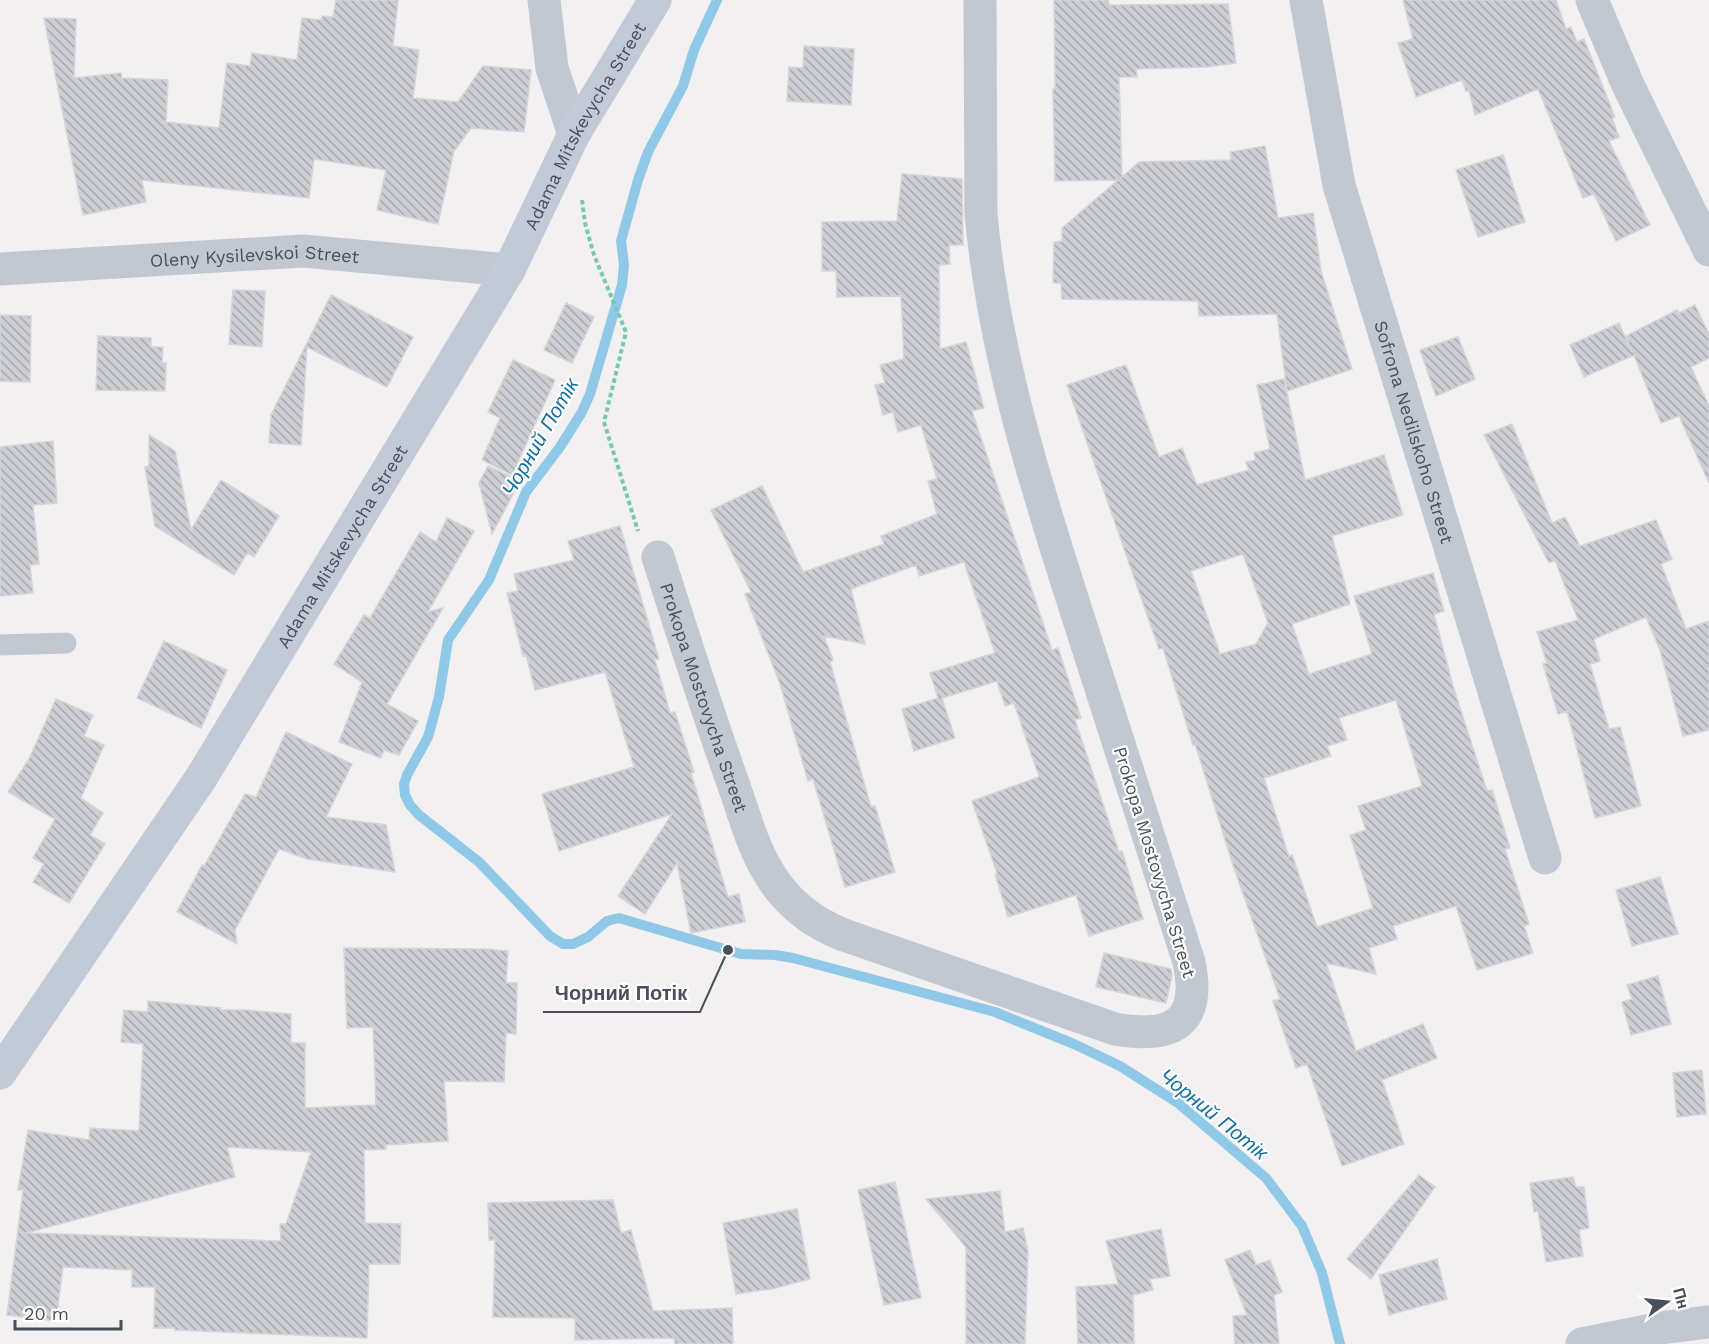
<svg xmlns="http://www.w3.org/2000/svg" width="1709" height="1344" font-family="'Work Sans',sans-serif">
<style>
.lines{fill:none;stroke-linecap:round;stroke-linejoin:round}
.stream{stroke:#90c8e8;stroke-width:10}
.building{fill:url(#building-back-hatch);stroke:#d4d5db;stroke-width:1.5;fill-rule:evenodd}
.path{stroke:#7ac9af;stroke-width:4;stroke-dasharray:4.5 3;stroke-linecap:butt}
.lane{stroke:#c1c8d1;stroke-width:21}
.street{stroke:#c1c8d1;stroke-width:33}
.secondary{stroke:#c3cad7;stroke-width:33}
.labels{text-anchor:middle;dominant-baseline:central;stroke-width:4.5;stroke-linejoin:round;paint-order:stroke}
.street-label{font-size:18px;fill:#49505c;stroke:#fff}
.water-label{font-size:20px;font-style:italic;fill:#146fa4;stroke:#fff}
.leader{fill:none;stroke:#49505c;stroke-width:2}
.callout-dot{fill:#49505c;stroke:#fff;stroke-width:2}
.callout-label{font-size:20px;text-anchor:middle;font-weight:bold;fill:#49505c;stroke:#fff;stroke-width:4.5;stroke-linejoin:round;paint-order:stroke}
</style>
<defs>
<pattern id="building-back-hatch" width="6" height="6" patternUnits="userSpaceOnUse" patternTransform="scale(1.5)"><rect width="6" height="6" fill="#cdced4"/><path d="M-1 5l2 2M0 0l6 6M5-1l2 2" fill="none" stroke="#a8aaaf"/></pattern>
</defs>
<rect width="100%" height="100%" fill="#f2f0f0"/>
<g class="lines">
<path class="stream" d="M717,0l-23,50 -11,36 -35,66 -10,28 -17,61 3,24 -2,20 -32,109 -8,18 -22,35 -34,45 -37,88 -41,60 -9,57 -11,40 -21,38 -3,9 1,11 5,10 9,10 60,47 71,74 13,8h10l15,-7 19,-16 12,-3 122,36 34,1 18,3 202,54 79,32 46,22 58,37 88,75 36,48 20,47 18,71"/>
</g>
<path class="building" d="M336,0h62l-5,46 26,4 -6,48 45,4 25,-36 48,4 -7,62 -53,-4 -17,23 -16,73 -61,-14 9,-40 -72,-11 -5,39 -167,-18 4,22 -63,13 -39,-197 32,1 -2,59 47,-5 1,5 46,2 -2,42 53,6 8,-65 23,3 2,-13 45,7 5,-42 19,2 1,-4 11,1z
M1054,0h54l1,5 119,-1 8,59 -29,4 -71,2 1,8h-18l3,100 17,-15 92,-2 -1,-8 35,-6 13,72 35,-5 8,58 31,98 -65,22 -10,-77 -78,2 -1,-15 -136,-2 -1,-16h-8l1,-41 8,-1v-13l56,-48 -63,1 -2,-92h2z
M1403,0h153l10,29 5,-2 6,15 7,-3 31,78 -3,1 7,19 -10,4 41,84 -34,16 -22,-47 -11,4 -45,-109 -63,26 -6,-25 -3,1 -4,-11 -46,17 -18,-54 15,-4z
M804,46l50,3 -3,56 -64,-4 2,-34 14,1z
M1503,155l22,67 -47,15 -22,-67z
M902,174l60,5 1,66h-14l1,19 -11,1 1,84 26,-7 18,66 -12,3 80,239 6,-2 23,70 -6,2 44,132 3,-1 21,68 -54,17 -13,-41 -68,22 -13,-43 2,-1 -25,-72 67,-24 -25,-74 -9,3 -8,-25 -55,17 13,40 -41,13 -12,-42 36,-11 -8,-25 65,-20 -31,-91 -45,14 -3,-11 -65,24 14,55 -41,-8 9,24 -3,2 41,145 4,-1 20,66 -50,15 -32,-108 -5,2 -28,-97 -35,-90 6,-2 -40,-82 51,-24 41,86 81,-28 -3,-8 56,-22 -9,-33 9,-2 -16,-54 -23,7 -5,-20 -10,3 -8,-30 10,-2 -5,-18 24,-6 -3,-63 -64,1 -1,-26h-14v-49l75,-1z
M233,290l32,1 -3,56 -33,-3z
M331,295l82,42 -26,50 -80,-40 -6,98 -32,-2 2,-28z
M566,303l28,14 -22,46 -28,-13z
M1695,305l14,29v24l-18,9 18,39v77l-30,-67 -18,7 -27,-68 -50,22 -14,-32 49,-22 13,29 -6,-16 51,-26 2,3z
M0,315l31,1 -1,66 -30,-1z
M98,336l53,2v9h12l-1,16h4l-1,28 -69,-1z
M1458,337l17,42 -39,17 -16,-46z
M513,360l42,20 -43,95 -30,-15 18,-42 -12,-6z
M1126,365l33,92 23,-9 15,37 52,-15 -3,-8 10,-2 -2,-7 16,-4 -13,-64 27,-6 21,101 79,-25 19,60 -71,21 18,68 -58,20 17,50 63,-20 -18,-58 79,-23 11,38 -10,3 19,72 34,105 5,-1 18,58 -5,1 24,75 -5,2 9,27 -56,17 -21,-64 -63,20 4,13 -28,9 7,26 -50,-11 30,88 67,-27 14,34 -55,22 22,64 -62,22 -35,-102 -11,4 -23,-67 7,-2 -47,-134 -38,-121 -2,1 -30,-97 -4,1 -92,-264zM1243,554l25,69 -12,21 -36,10 -29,-83zM1396,700l26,86 -64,20 8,24 -16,5 23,73 -56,19 -25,-72 -3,2 -25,-79 67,-22 -4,-10 20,-6 -8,-22z
M1512,424l40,99 13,-6 15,29 76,-26 16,39 -11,5 25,65 23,-8v109l-26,6 -23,-86 -14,-33 -52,22 6,22 -10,3 19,65 11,-2 21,79 -46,12 -28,-107 -9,3 -15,-50 4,-1 -10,-31 41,-12 -23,-60 -6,3 -65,-128z
M149,435l26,16 16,79 30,-50 58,36 -25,41 -7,-4 -13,22 -79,-49 -10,-59 4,-1z
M53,441l4,62 -24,2 6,59 -9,1 3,28 -33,3v-149z
M488,466l32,15 -28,53 -13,-51z
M447,518l27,13 -46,81 15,-4 -56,96 31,17 -19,34 -15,-5 -3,8 -42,-16 23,-60 -28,-18 30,-49 6,3 50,-86 16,10z
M620,526l39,133 -4,1 15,53 5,-1 19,60 -3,1 37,124 11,-3 6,28 -54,11 -14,-70 -32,51 -27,-18 54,-82 -113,37 -17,-57 92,-27 -29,-95 -70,18 -9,-35 -3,1 -16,-63 11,-2 -4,-17 60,-14 -6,-19z
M164,641l63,29 -26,58 -64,-30z
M56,699l37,16 -9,21 20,9 -23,53 22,15 -13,22 15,9 -36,59 -36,-21 11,-18 -11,-6 22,-39 -47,-27 21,-33z
M286,732l66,32 -26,53 60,8 9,47 -88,-13 -28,-10 -44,81 2,14 -60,-32 25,-47 2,1 41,-72 11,3z
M1660,877l18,57 -46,12 -16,-56z
M344,948l142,1 22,2 -2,32h11l-1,51 -10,-1 -2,49 -60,-1 4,60 -62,4v4l-22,1 1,73 36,1 -1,40h-31l-2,74 -192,-8v-2h-21l1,-41h-23v-17l-69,-3 -7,54 -49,-6 16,-125h-5l10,-60 61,10 1,-12 49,3 4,-87 -22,-2 3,-32 24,2v-11l73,7 -1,2h26l45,4v29h14v65l71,-3 -3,-78 -26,1zM227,1147l84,5 -25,72h-6l1,17 -255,-8 209,-56z
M1104,953l67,16 1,7 -6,27 -70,-16z
M1658,976l13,48 -40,11 -9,-33 10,-3 -5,-14z
M1702,1070l4,44 -29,3 -4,-44z
M1419,1175l16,12 -64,92 -24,-20z
M1573,1177l3,10h8l5,41 -10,2 4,26 -37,6 -8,-51 -4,1 -4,-29z
M895,1182l26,116 -37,7 -26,-115z
M1000,1191l5,41 18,-4 5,23 -3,93h-59v-97l-40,-48z
M613,1200l8,33 10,-3 22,81 79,-3 1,36h-58l-1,-6 -99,2v-22l-82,-1 2,-77h-6l-1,-37z
M797,1209l13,70 -38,10 -36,5 -13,-71z
M1161,1229l9,47 -20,3 3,11 -20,5 1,49h-56l-2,-57 42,-3 -12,-43z
M1250,1250l6,15 14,-5 12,32 -8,3 5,49h-44l-2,-28 14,-1 -22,-55z
M1437,1259l10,40 -58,16 -10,-40z"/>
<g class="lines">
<path class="path" d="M582,200l3,23 9,32 32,77 -22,90 34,109"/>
<path class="lane" d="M0,645l66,-2"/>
<g class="street">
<path d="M544,0l8,68 22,66"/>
<path id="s1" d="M1306,0l33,185 206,673"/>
<path d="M1592,0l36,85 81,165"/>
<path id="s2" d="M0,269l303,-18 206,19"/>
<path id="s3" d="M658,557c24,75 48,151 75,226 10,28 18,59 33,85 18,33 44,54 78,67l271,94c57,10 87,-5 74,-67 -36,-111 -71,-222 -107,-333 -44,-136 -88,-273 -101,-415l-1,-214"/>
<path d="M1582,1344l85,-17 42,-5"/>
</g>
<path class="secondary" id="s4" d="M0,1073l201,-295 308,-508 65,-136 81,-134"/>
</g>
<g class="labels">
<g class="street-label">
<text stroke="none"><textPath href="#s4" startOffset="1114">Adama Mitskevycha Street</textPath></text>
<text stroke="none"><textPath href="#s2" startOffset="255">Oleny Kysilevskoi Street</textPath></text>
<text stroke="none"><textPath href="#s1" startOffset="446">Sofrona Nedilskoho Street</textPath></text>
<text stroke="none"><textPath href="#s4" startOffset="628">Adama Mitskevycha Street</textPath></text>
<text stroke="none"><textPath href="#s3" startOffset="148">Prokopa Mostovycha Street</textPath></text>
<text transform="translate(1155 862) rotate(73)">Prokopa Mostovycha Street</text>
</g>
<g class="water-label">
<text transform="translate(540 437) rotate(-60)">Чорний Потік</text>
<text transform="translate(1214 1114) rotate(39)">Чорний Потік</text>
</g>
</g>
<path class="leader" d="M728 950L700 1012H543"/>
<circle class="callout-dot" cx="728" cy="950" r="6"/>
<g class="callout-label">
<text x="621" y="1000">Чорний Потік</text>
</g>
<g transform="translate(1667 1302) rotate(75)" stroke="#ffffff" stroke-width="4.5" paint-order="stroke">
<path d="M0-4.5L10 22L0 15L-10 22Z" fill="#49505c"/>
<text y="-9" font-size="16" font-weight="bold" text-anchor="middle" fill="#49505c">Пн</text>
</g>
<path d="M15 1320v9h106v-9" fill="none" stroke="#49505c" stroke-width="3"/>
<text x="24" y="1320" font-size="18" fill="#49505c" stroke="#ffffff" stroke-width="4.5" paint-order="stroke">20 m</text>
</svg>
